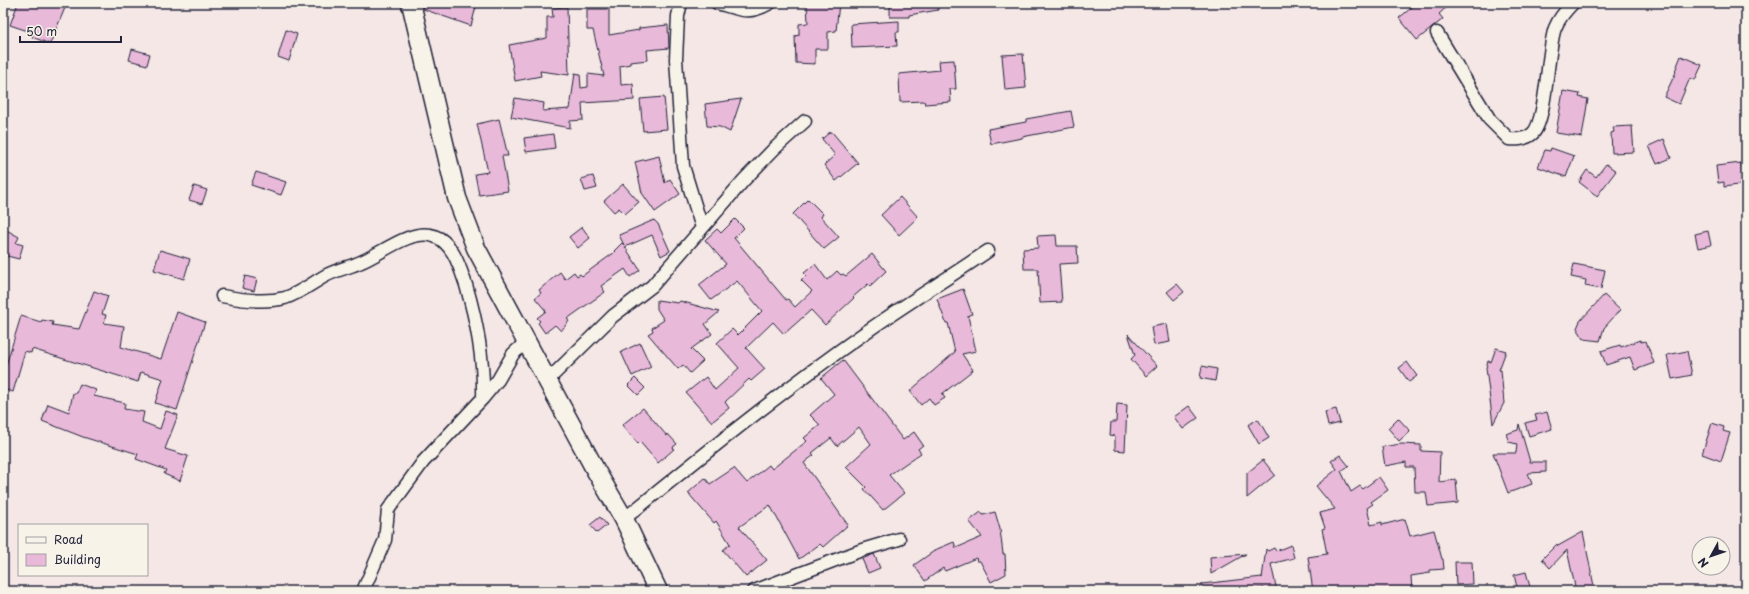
<svg xmlns="http://www.w3.org/2000/svg" width="1749" height="594" font-family="'Playpen Sans',sans-serif">
<style>
.building{fill:#e9b9da;stroke:#22223b}
.lines{fill:none;stroke-linecap:round;stroke-linejoin:round}
.street-casing{stroke:#22223b;stroke-width:15}
.secondary-casing{stroke:#22223b;stroke-width:21}
.street{stroke:#f7f3e8;stroke-width:12}
.secondary{stroke:#f7f3e8;stroke-width:18}
</style>
<rect width="100%" height="100%" fill="#f4e7e5"/>
<filter id="ink" filterUnits="userSpaceOnUse"><feTurbulence type="fractalNoise" baseFrequency=".025" numOctaves="2"/><feDisplacementMap in="SourceGraphic" scale="8" xChannelSelector="R" yChannelSelector="G"/><feConvolveMatrix kernelMatrix="1 2 1 2 8 2 1 2 1" color-interpolation-filters="sRGB"/></filter>
<g filter="url(#ink)">
<path class="building" d="M18,3h49l-17,41 -18,-7 2,-4 -24,-8z
M422,3h55l-6,23 -48,-17z
M807,3h32l-3,28 -8,1v17h-13v15l-19,-1 -1,-27 4,-1v-11l9,-1z
M1417,3h34l-12,11 4,5 -26,21 -18,-22z
M890,4h48v6l-29,5v2h-19z
M567,7l2,68 -29,-4 1,5 -26,5 -6,-36 38,-7v-21h6l-1,-9z
M587,9h22v26l30,-5v-2l29,-3 1,23 -22,2 1,10 -18,2v2l-10,2 1,19 12,-1 1,16 -52,3 1,17 -13,1v7l-59,-11 4,-19 29,5 -1,8 27,-2 5,-36 5,1 1,14 7,-1v-13l16,2 -11,-46h-6z
M899,21v11h-3l1,14 -45,2 -1,-24z
M286,30l11,4 -8,27 -11,-4z
M132,49l18,5 -3,11 -18,-5z
M1023,54l3,34 -21,2 -3,-35z
M1681,56l21,9 -7,15 -5,-2 -11,26 -15,-7 12,-25 -1,-1z
M954,60l2,29h-6l1,13 -26,2 -1,-3 -24,1 -1,-28 41,-4 -1,-9z
M1563,91l17,3 -1,3 9,2 -6,38 -26,-4z
M664,97l3,32 -24,2 -3,-32z
M741,99l-11,33 -10,-5 -13,-1 -2,-22z
M1071,111l3,16 -52,10v1l-31,6 -3,-15 38,-7v-3z
M499,119l9,37h-6l6,35 -29,4 -4,-21 13,-2 -11,-48z
M1632,126l2,26 -22,1 -1,-20 3,-1 -1,-5z
M830,132h2l26,31 -22,18 -12,-16 11,-10 -13,-16z
M553,134l2,14 -29,4 -2,-14z
M1664,139l7,19 -14,6 -8,-18z
M1551,148l23,8 -8,21 -28,-10 7,-17 5,1z
M659,156l6,27 5,-4 10,15 -25,18 -13,-19 -7,-31z
M1741,163l4,21 -21,3v-5l-6,1 -2,-17z
M1606,164l10,7 -19,25 -18,-14 8,-12 9,7z
M256,172l30,10 -5,13 -30,-10z
M593,176l4,12 -12,3 -4,-12z
M623,184l16,18 -14,12 -6,-6 -5,4 -10,-11z
M194,186l13,4 -5,14 -13,-4z
M900,197l18,20 -19,18 -18,-20z
M808,199l15,15 -2,3 18,20 -15,12 -31,-35z
M735,219l9,9 -10,10 52,62 2,-1 7,8 17,-16 -11,-11 5,-5 -2,-2 11,-9 12,16 10,-9 4,4 2,-1 3,2 26,-22 14,17 -16,15 -2,-2 -15,13 1,1 -29,27 -14,-15 -27,24 -11,-12 -27,26 19,21 -14,12 -2,-2 -24,23 4,6 -17,14 -26,-29 20,-16 9,13 24,-22 -22,-25 15,-14 6,6 24,-24 -25,-30 -26,19 -12,-15 27,-21 -21,-24 12,-11 4,4z
M654,220l4,4 12,27 -9,5 -9,-21 -27,12 15,23 -10,7 -5,-8 -24,17 4,6 -38,27 2,2 -8,10 -6,-6 -10,8 -7,-10 2,-2 -3,-3 9,-7 -11,-13 6,-5 -2,-3 21,-18 5,7 9,-7 3,4 3,-2 2,2 33,-24 -1,-1 8,-8 2,2 -5,-10z
M582,227l8,11 -12,10 -9,-11z
M3,228l16,9 -3,6 7,2 -4,14 -16,-4z
M1708,231l3,14 -13,3 -3,-14z
M1056,235l1,11h20l1,17 -19,1 3,38 -22,1 -2,-34h-14l-1,-20 15,-1 -1,-12z
M160,250l30,9 -6,20 -30,-9z
M1574,264l31,6 -4,19 -16,-3 1,-6 -15,-3z
M245,276l12,3 -3,12 -12,-3z
M1177,284l7,8 -10,8 -7,-8z
M963,289l9,25 -4,2 8,35 -14,3 11,16 -31,24 3,4 -11,7 -5,-7 -8,7 -11,-14 45,-39 -7,-29h-2l-9,-24z
M94,291l14,5 -6,18 4,1 -2,8 20,3 -3,21 40,12 16,-47 28,10 -28,88 -22,-7 8,-24 -22,-7 -3,10 -106,-33 -1,4 -6,-2 -12,41 -10,-3v-14l18,-59 20,6 1,-2 11,2 -1,3 27,4z
M1604,295l16,15 -16,18 -4,13 -16,-2 -7,-11 3,-7z
M657,300l21,3 2,-2 39,11 -14,12 7,10 -21,15 12,12 -13,12 -7,-8 -5,4 -30,-35 5,-3 -1,-3 12,-8 -7,-11z
M1167,324l3,18 -16,3 -3,-18z
M1128,334l29,32 -11,10 -15,-17 4,-4z
M1640,340l1,2 5,-1 8,22 -19,7 -5,-13 -24,8 -5,-14 19,-6 1,2z
M640,343l11,24 -19,9 -11,-24z
M1496,348l10,3 -7,19h2l3,33 -11,21 -7,-56 2,-7 3,1z
M1687,351l5,24 -20,4 -5,-24z
M843,360l60,80 11,-8 9,13 -5,4 3,4 -32,22 15,18 -21,17 -19,-21 2,-2 -20,-20 25,-23 -12,-17 -22,19 -6,-8 -19,15 2,2 -10,8 44,62 -25,22 -3,-3 -21,15 -29,-54 -31,22 28,33 -21,17 -23,-27 7,-6 -14,-23 -2,2 -26,-30 17,-15 5,6 24,-16 13,15 22,-18 3,4 35,-28 -3,-3 16,-13 -10,-10 24,-21 -13,-16z
M1407,362l10,14 -8,6 -10,-14z
M1202,366l15,3 -2,12 -15,-3z
M635,378l10,10 -7,7 -10,-10z
M80,384l16,6 -2,6 31,7 -1,6 20,3 -2,10 18,7 6,-18 12,4 -13,34 23,7 -8,25 -16,-7 2,-4 -30,-11 2,-5 -55,-17 -41,-16 6,-17 21,8 4,-19h3z
M1117,404l10,1 -2,46 -10,-1v-14l-5,-1 1,-13h5z
M1189,406l9,12 -15,11 -9,-12z
M643,408l24,28 1,-2 9,10 -4,3 1,2 -16,14 -18,-21 -2,2 -16,-19z
M1336,409l4,14 -12,3 -3,-14z
M1547,412l5,17 -23,7 -4,-13 12,-3 -2,-5z
M1398,418l12,13 -11,10 -11,-13z
M1258,419l11,19 -10,6 -11,-19z
M1712,423l12,4 -1,4 7,2 -9,28 -19,-7z
M1519,424l11,38h16v10l-18,1 4,11 -24,9 -15,-40h23l1,-9 -8,-2 -3,-8 12,-4z
M1401,444l20,1v6l19,1 -1,30 17,-2 2,23 -30,3 -2,-14h-11l-1,-25h-8v-5l-21,4 -3,-19z
M1340,455l9,11 -8,5 10,21 9,-6 3,3 16,-12 9,13 -17,12 2,2 -6,4 4,17 11,-3v3l23,-6 5,17 24,-6 8,29h1l1,10 -14,1v3l-19,3 1,15h-19l-8,-2 -23,2h-49l-5,-34 19,-3 -5,-25 3,-1 -5,-15 15,-4 -19,-23 21,-17 -6,-8z
M1263,460l12,15 -28,23v-25z
M981,512l2,3 12,-3 5,17 3,25h2l1,20 -15,8 -11,-21h-3l-1,-3 -31,13 -2,-3 -18,13 -11,-16 23,-16 17,-7 2,6 26,-11 -13,-16z
M600,517l7,8 -10,8 -7,-8z
M1583,532l12,59h-19l-9,-41 -17,18 -8,-9 15,-15 1,2z
M1291,545l3,13 -23,6 6,27h-12l-1,-3 -23,3h-39v-7l60,-7v1l4,-29 2,2 6,-3 2,3z
M874,554l6,14 -12,5 -6,-14z
M1246,554l-35,20 -1,-17z
M1455,562h17l1,22 -17,1z
M1526,572l4,15 -3,4h-9l-4,-16z"/>
<g class="lines">
<g class="street-casing">
<path id="street" d="M681,3l-3,13 -2,43 7,107 19,62
M717,3c23,6 30,13 53,0
M1437,33l53,87 19,19c7,1 17,0 23,-5 15,-12 15,-85 23,-106 4,-10 11,-18 18,-25
M222,296c20,4 42,7 63,2 15,-5 26,-14 40,-22 11,-6 25,-9 36,-14 20,-8 50,-34 73,-26 19,6 26,32 32,49 11,37 18,75 17,113
M548,380l65,-64 39,-30 92,-106 30,-31 31,-28
M624,519c79,-64 159,-129 242,-187 40,-28 82,-54 122,-81
M363,591l22,-51 3,-30 35,-48 60,-64 15,-18 15,-26 13,-12
M754,591l108,-41 37,-11"/>
</g>
<g class="secondary-casing">
<path id="secondary" d="M411,3l46,195 19,50 120,223 28,48 34,72"/>
</g>
<use href="#street" class="street"/>
<use href="#secondary" class="secondary"/>
</g>
</g>
<rect width="1749" height="594" fill="none" stroke="#f7f3e8" stroke-width="16"/>
<rect x="8" y="8" width="1733" height="578" fill="none" stroke="#22223b" stroke-width="1.5" filter="url(#ink)"/>
<rect x="18" y="524" width="130" height="52" fill="#f7f3e8" stroke="#a29fa3"/>
<rect x="26" y="537" width="20" height="6" fill="#f7f3e8" stroke="#a29fa3"/>
<text x="54" y="544" font-size="12" fill="#22223b">Road</text>
<rect x="26" y="554" width="20" height="12" fill="#e9b9da" stroke="#a29fa3"/>
<text x="54" y="564" font-size="12" fill="#22223b">Building</text>
<g transform="translate(1711 556) rotate(230)"><circle r="19" fill="#f7f3e8" stroke="#a29fa3"/>
<path d="M0-3L7 15L0 10L-7 15Z" fill="#22223b"/>
<text y="-6" font-size="11" font-weight="bold" text-anchor="middle" fill="#22223b">N</text>
</g>
<path d="M20 36v6h101v-6" fill="none" stroke="#22223b" stroke-width="2"/>
<text x="26" y="36" font-size="12" fill="#22223b" stroke="#f7f3e8" stroke-width="3" paint-order="stroke">50 m</text>
</svg>
